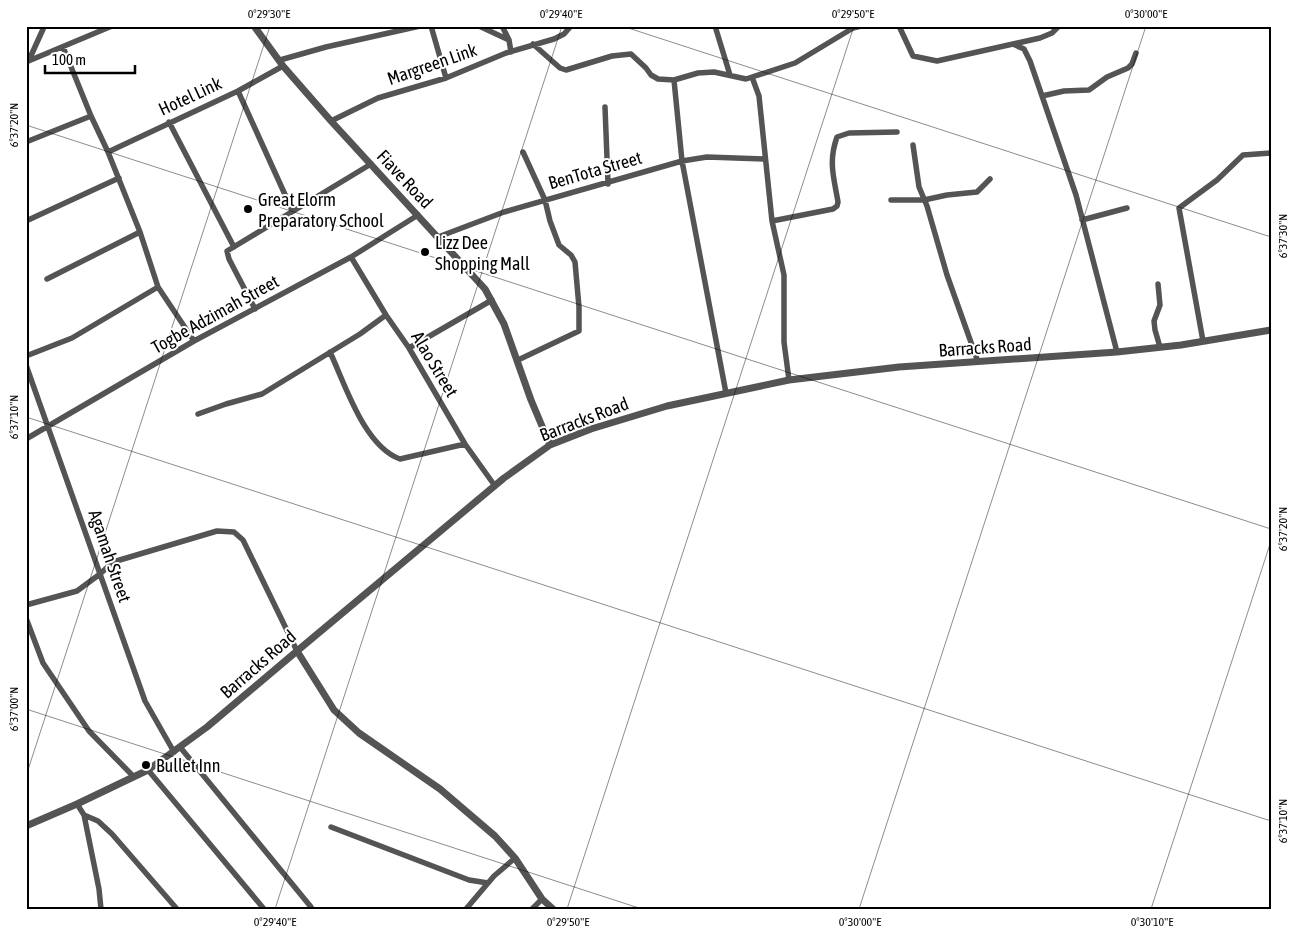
<svg xmlns="http://www.w3.org/2000/svg" width="1297" height="935" font-family="'Asap Condensed',sans-serif">
<style>
.lines{fill:none;stroke-linecap:round;stroke-linejoin:round}
.minor{stroke:#545454;stroke-width:5.5}
.tertiary{stroke:#545454;stroke-width:7}
.ticks{fill:none;stroke:#000;stroke-width:1;stroke-opacity:0.45}
.poi-dot{fill:#000;stroke:#fff;stroke-width:2}
.labels{text-anchor:middle;dominant-baseline:central;stroke-width:4;stroke-linejoin:round;paint-order:stroke}
.street-label{font-size:18px;fill:#000;stroke:#fff}
.poi-label{font-size:18px;fill:#000;stroke:#fff;text-anchor:start}
.neatline{fill:none;stroke:#000;stroke-width:2}
.ticks-label{font-size:12px;text-anchor:middle;fill:#000}
</style>
<rect width="100%" height="100%" fill="#fff"/>
<g class="lines">
<path class="minor" d="M431,26l15,52
M479,26l30,14
M502,26l7,14 2,12
M715,26l15,49
M899,26l14,30 24,5 103,-23 12,-5 6,-6
M533,44l27,24 6,2 46,-14 19,-2 15,14 5,7 7,4 16,1 24,-7 16,-1 32,7 49,-16 58,-35 8,-2
M1013,44l11,5 6,12 46,134 41,157
M63,47l28,69 17,36 32,80 18,55 36,54
M29,60l15,-33
M280,60l46,-13 94,-21
M26,62l86,-36
M752,77l7,19 13,125 12,54v67l5,38
M674,80l8,81 44,232
M238,91l54,119
M1042,96l22,-5 25,-1 18,-13 21,-9 4,-4 4,-11
M605,107l3,77
M331,121l47,-23 68,-20 60,-25 48,-14 10,-5 7,-8
M169,122l65,125
M26,142l65,-26
M913,145l6,42 8,19 20,69 31,87
M108,152l130,-61 45,-25
M891,200h33l23,-5 30,-3 13,-13
M1082,220l45,-12
M26,221l93,-43
M772,221l61,-12 4,-3 1,-4c-4,-24 -10,-40 -1,-65l12,-4 48,-1
M438,237l66,-25 178,-51 25,-4 58,2
M351,257l35,58 23,33 56,96 30,42
M47,279l93,-47
M1158,284l2,21 -6,16 1,9 5,17
M255,309l-26,-50 -2,-8 144,-87
M1203,341l-24,-133 38,-28 26,-25 28,-2
M409,348l83,-48
M330,352c15,32 34,94 70,107l65,-15
M26,356l46,-18 86,-51
M518,360l61,-29v-24l-4,-45 -4,-7 -12,-10 -9,-24 -5,-21 -22,-48
M26,365l119,336 29,51
M198,414l28,-10 36,-10 98,-60 26,-19
M26,439l168,-98 157,-84 67,-42
M26,605l51,-14 23,-17 13,-12 104,-31 17,1 9,8 54,111
M26,618l17,45 46,68 45,46
M180,747l131,160
M148,770l116,139
M77,804l7,11 15,74 2,20
M84,815l14,6 14,13 65,75
M331,827l138,53 19,3
M466,909l28,-33 21,-18
M532,909l10,-10"/>
<path class="tertiary" d="M254,26l29,40 48,55 154,168 19,35 27,76 19,45
M297,651l37,59 25,23 81,56 55,47 20,22 27,41 11,10
M26,826l51,-22 71,-34 59,-43 90,-76 207,-173 46,-33 41,-16 76,-23 122,-26 110,-13 218,-15 64,-7 90,-15"/>
</g>
<path class="ticks" d="M622,26l649,211M26,125l1245,404M26,417l1245,404M26,709l616,200M26,776l244,-750M275,909l287,-883M567,909l287,-883M859,909l287,-883M1151,909l120,-368"/>
<g class="poi-dot">
<circle cx="248" cy="209" r="5"/>
<circle cx="425" cy="252" r="5"/>
<circle cx="146" cy="765" r="5"/>
</g>
<g class="labels">
<g class="street-label">
<text transform="translate(432 64) rotate(-19)">Margreen Link</text>
<text transform="translate(190 96) rotate(-25)">Hotel Link</text>
<text transform="translate(595 170) rotate(-16)">BenTota Street</text>
<text transform="translate(405 179) rotate(47)">Fiave Road</text>
<text transform="translate(215 314) rotate(-29)">Togbe Adzimah Street</text>
<text transform="translate(985 347) rotate(-4)">Barracks Road</text>
<text transform="translate(435 364) rotate(59)">Alao Street</text>
<text transform="translate(584 419) rotate(-21)">Barracks Road</text>
<text transform="translate(110 556) rotate(71)">Agamah Street</text>
<text transform="translate(258 664) rotate(-41)">Barracks Road</text>
</g>
<g class="poi-label">
<text x="258" y="199">Great Elorm<tspan x="258" dy="21">Preparatory School</tspan></text>
<text x="435" y="242">Lizz Dee<tspan x="435" dy="21">Shopping Mall</tspan></text>
<text x="156" y="765">Bullet Inn</text>
</g>
</g>
<rect width="1297" height="935" fill="none" stroke="#ffffff" stroke-width="55"/>
<path d="M45 65v8h90v-8" fill="none" stroke="#000000" stroke-width="2.5"/>
<text x="52" y="65" font-size="15" fill="#000000" stroke="#ffffff" stroke-width="4" paint-order="stroke">100 m</text>
<rect x="28" y="28" width="1242" height="880" class="neatline"/>
<g class="ticks-label">
<text x="269" y="18">0°29'30"E</text>
<text x="561" y="18">0°29'40"E</text>
<text x="853" y="18">0°29'50"E</text>
<text x="1146" y="18">0°30'00"E</text>
<text transform="translate(14 125) rotate(-90)" y="4">6°37'20"N</text>
<text transform="translate(1283 236) rotate(-90)" y="4">6°37'30"N</text>
<text transform="translate(14 417) rotate(-90)" y="4">6°37'10"N</text>
<text transform="translate(1283 529) rotate(-90)" y="4">6°37'20"N</text>
<text transform="translate(14 709) rotate(-90)" y="4">6°37'00"N</text>
<text transform="translate(1283 821) rotate(-90)" y="4">6°37'10"N</text>
<text x="275" y="926">0°29'40"E</text>
<text x="568" y="926">0°29'50"E</text>
<text x="860" y="926">0°30'00"E</text>
<text x="1152" y="926">0°30'10"E</text>
</g>
</svg>
